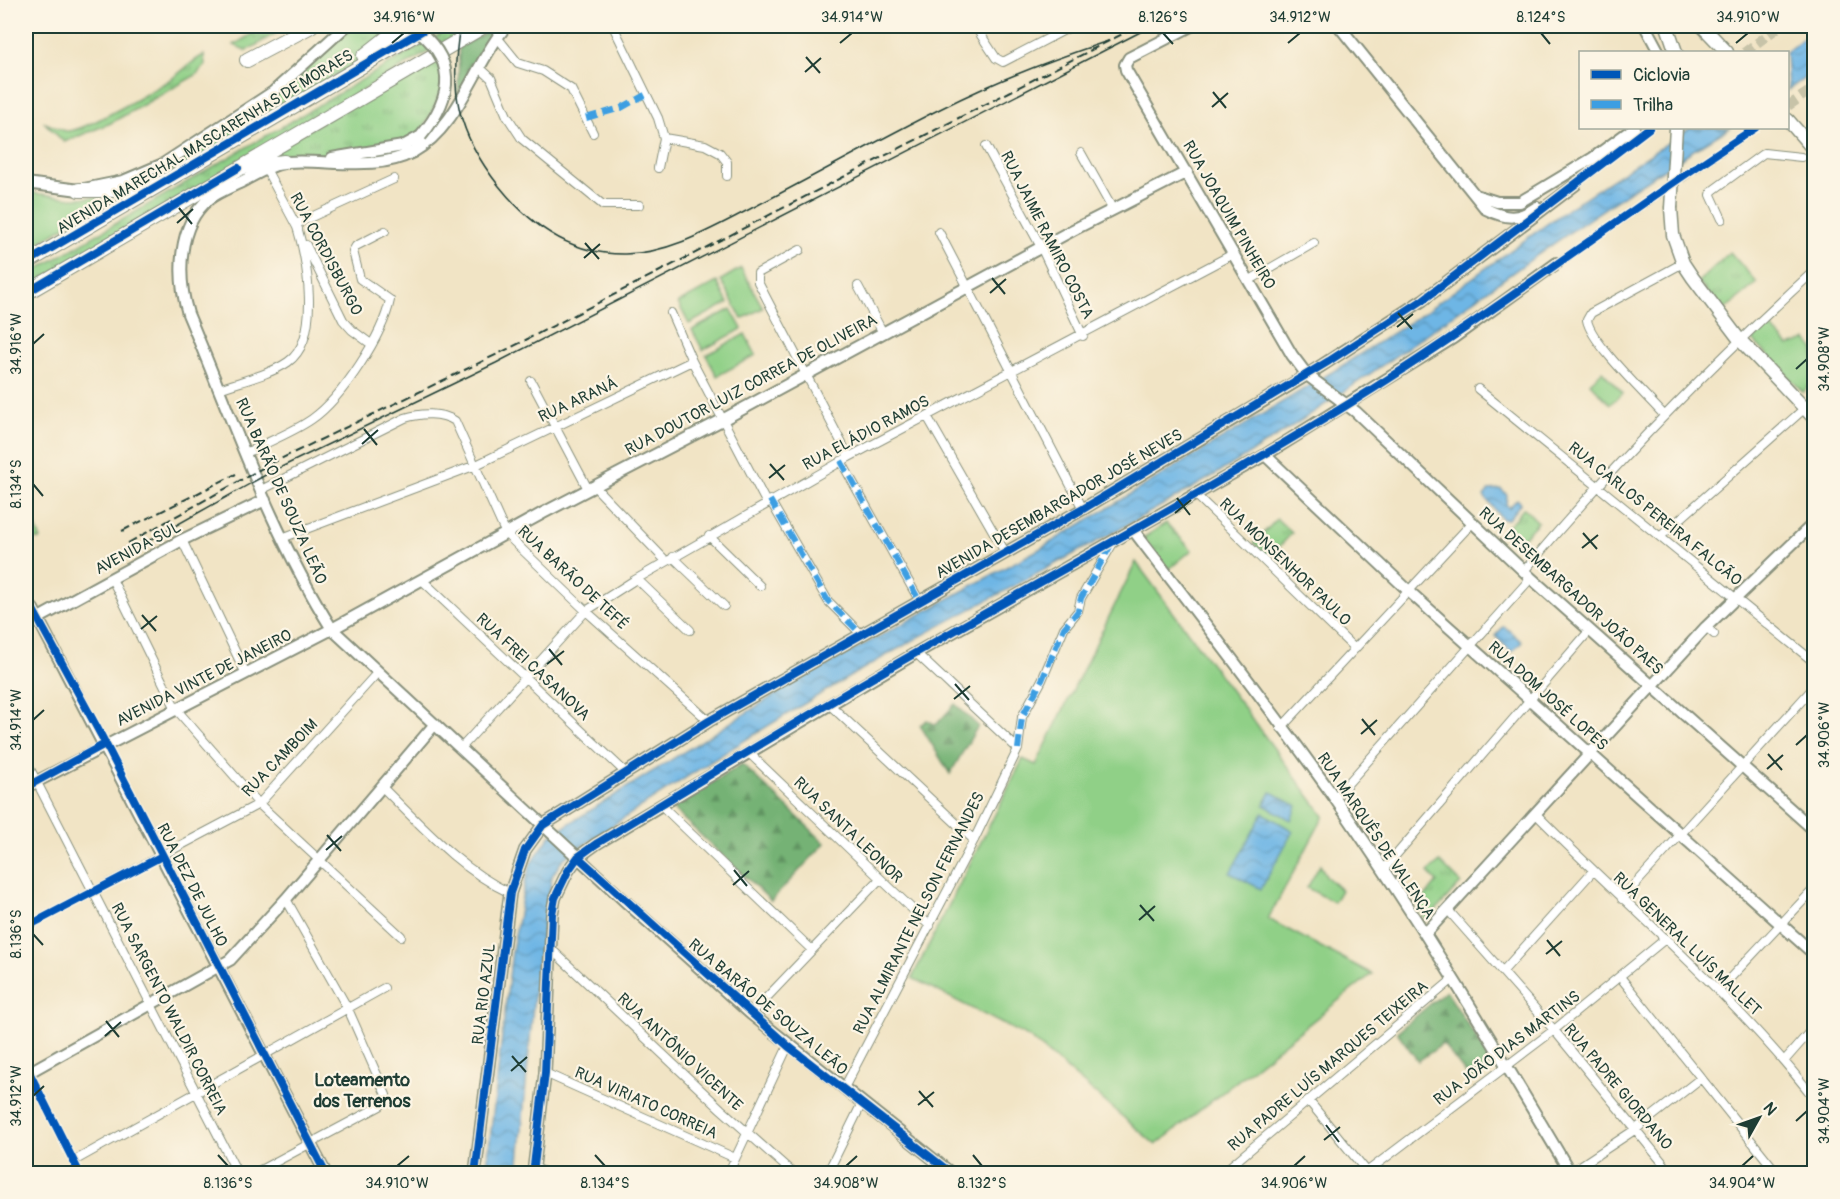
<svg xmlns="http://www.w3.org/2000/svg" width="1840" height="1199" font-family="Pangolin,sans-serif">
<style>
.grass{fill:url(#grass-tufts);stroke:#58865e;stroke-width:1.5}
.forest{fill:url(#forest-firs);stroke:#4a7854;stroke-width:1.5}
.park{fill:#90d087;stroke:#58865e;stroke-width:1.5}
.water{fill:url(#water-waves);stroke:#467a8c;stroke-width:1.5}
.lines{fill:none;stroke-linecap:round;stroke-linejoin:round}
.secondary-tunnel{stroke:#c7c3a8;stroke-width:10;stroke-dasharray:10 5;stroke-linecap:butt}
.street-casing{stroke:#88907c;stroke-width:10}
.secondary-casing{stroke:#88907c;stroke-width:14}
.primary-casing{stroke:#88907c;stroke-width:15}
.highway-casing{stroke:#88907c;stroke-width:16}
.street{stroke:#fff;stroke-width:8}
.secondary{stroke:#fff;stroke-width:10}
.primary{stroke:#fff;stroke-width:12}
.highway{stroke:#fff;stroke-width:14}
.tram{stroke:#1f3d34;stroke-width:1.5}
.rail{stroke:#1f3d34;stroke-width:2;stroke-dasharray:9 4.5;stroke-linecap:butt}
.secondary-bridge-casing{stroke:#88907c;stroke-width:14;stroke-linecap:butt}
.primary-bridge-casing{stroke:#88907c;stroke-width:15;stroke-linecap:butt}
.secondary-bridge{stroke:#fff;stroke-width:10}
.primary-bridge{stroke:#fff;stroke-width:12}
.quiet{stroke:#3c9ee2;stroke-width:6;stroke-dasharray:12 6;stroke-linecap:butt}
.cycleway-casing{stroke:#fcf5e5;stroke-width:11}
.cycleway{stroke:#0057b8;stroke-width:8}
.ticks{fill:none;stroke:#1f3d34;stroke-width:2}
.labels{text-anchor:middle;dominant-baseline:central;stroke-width:4.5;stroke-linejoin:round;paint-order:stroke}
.street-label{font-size:16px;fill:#1f3d34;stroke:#fcf5e5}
.neighbourhood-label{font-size:18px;font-weight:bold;fill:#1f3d34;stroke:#fcf5e5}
.neatline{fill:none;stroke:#1f3d34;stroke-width:2}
.ticks-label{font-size:15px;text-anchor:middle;fill:#1f3d34}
</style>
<defs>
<pattern id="grass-tufts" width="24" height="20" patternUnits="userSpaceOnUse" patternTransform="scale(1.5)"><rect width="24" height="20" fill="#90d087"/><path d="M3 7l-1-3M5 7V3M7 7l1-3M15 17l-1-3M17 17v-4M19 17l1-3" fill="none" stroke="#75aa6f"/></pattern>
<pattern id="forest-firs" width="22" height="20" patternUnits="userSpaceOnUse" patternTransform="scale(1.5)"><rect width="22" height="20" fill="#74b274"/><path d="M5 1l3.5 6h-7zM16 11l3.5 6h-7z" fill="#5f9260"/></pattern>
<pattern id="water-waves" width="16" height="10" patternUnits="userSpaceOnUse" patternTransform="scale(1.5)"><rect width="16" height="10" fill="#6eb6e5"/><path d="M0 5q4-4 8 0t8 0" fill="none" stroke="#5a95ba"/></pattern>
</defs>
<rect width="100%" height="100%" fill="#fcf5e5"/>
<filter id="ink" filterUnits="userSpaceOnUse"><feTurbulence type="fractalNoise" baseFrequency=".0167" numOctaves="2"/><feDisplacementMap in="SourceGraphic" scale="12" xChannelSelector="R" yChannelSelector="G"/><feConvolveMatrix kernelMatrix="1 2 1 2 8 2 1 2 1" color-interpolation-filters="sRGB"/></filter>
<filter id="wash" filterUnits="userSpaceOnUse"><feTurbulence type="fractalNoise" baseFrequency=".008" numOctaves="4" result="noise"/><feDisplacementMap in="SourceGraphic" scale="24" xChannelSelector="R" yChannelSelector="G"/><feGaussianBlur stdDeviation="1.35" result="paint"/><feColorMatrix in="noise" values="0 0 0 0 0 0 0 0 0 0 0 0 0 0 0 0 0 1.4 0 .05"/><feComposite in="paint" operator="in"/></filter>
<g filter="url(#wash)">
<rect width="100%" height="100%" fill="#f1e4c5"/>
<path class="grass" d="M265,26h22l-40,25 -13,-6z
M349,26h58l11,5 -27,10 -194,120 -76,29c55,-28 120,-61 165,-103 22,-19 42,-41 63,-61z
M454,26h18l-446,263v-13z
M204,55l1,10 -9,10 -85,48 -47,19 -19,-19c7,2 14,7 22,8 17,1 90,-43 107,-54 11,-8 18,-16 30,-22z
M438,55l6,33 -24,46 -18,10 -54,10 -103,12z
M1730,252l27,31 -33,27 -26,-28z
M1524,508l14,14 -20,21 -14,-13z
M28,510l13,29 -1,1 -14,-3v-26z
M1277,519l15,14 -23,25 -15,-15z
M1166,523l26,27 -24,20 -25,-32z
M1440,862l21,21 -35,38 -9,-14 20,-25 -9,-10z"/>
<path class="forest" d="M499,26l-41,68 1,-47z
M955,704l23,22 -28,48 -30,-49 7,-5 9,5z
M742,764l83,79 -54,58 -99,-93z
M1446,991l47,72 -22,17 -28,-36 -25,17 -21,-29z"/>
<path class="park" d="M26,192l46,6 29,-1 1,3 -23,18 -53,33z
M741,268l22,40 -21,11 -21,-39z
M717,282l11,21 -39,21 -11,-21z
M731,309l11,20 -39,21 -11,-20z
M1769,325l20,21 18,-6 7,8v34l-11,10 -50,-52z
M745,334l11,21 -39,21 -11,-21z
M1602,371l21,22 -13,11 -20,-21z
M1136,562l188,254 -56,103 104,55 -216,171 -126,-107 -118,-60 111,-219 13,6z
M1320,865l7,12 14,13 -7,12 -27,-14z"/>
<path class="water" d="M1814,30v41l-26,19 -2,-38z
M1690,128h40c-167,99 -316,223 -481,326 -110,68 -226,126 -339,188 -119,67 -234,140 -347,217l-11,17 -16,96 -18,201 -32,1 26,-223 13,-69 6,-19 20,-28 243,-152 251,-137 292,-177 84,-54 151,-109z
M1501,489l6,6 -1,9 3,4 8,-9 4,4 -13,16h-6l-18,-23 5,-6z
M1504,626l18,16 -10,10 -17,-16z
M1271,792l26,14 -6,14 -27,-15z
M1263,813l30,18 -32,58 -31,-16z"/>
</g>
<g filter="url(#ink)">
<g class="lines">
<path class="secondary-tunnel" d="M1745,52l35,-26
M1788,106l26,-18
M1575,185l74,-57
M1557,263l198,-135
M26,597l7,12"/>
<g class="street-casing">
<path id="street" d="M613,26l45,92 6,20 -6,30
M975,26l21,32 7,4 69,-36
M497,37l21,26 25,8 28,18 22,44
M479,67l12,11 16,38 15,23 81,66h36
M664,138l41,7 15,8 7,9v14
M986,146l55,101 42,89
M1081,153l32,57
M266,169l32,60
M1722,219l-11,-24 1,-4 52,-38 37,4
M939,232l144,277
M306,245l37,75 9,10 19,14
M800,250l-42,23v9l91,175
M1250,280l64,-37
M858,286l25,47
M671,313l21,48 74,141
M531,381l57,108
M219,389c22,-8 50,-14 69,-27 34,-24 19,-105 8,-138l98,-45
M1478,389l336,273
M1664,415c-18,-20 -73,-72 -77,-95l4,-7 92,-50
M927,416l78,136
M246,453c21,-11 46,-20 66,-34 30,-21 71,-84 78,-119l-30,-21 -7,-28 3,-5 29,-15
M841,461l78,139
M594,486l72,75
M261,490l144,-72c16,-5 36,-6 50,3l51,113 80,77 123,110
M1195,494l160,155
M770,500l58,101 32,32
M709,536l51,50
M1661,536l153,-136
M282,538l194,-73 216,-104
M182,540l64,134
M673,557l51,49
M1524,571c90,-107 187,-206 290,-300
M112,579l64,130 83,95 142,132
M637,579l53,51
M422,580l204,193
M26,625l13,-7
M1706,627l8,7
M916,653l102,96
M830,705l144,135
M1281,728l191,-205
M461,748l125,-137 47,-30 216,-124 384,-203
M748,752l182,174
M26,761l212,413
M381,786c40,39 78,83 129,107
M1334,799l197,-221
M661,805l151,145
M1536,814c93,94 197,180 278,284
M1383,870l207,-240
M1622,899l192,-212
M1448,910l106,120 118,144
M26,927l233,-123 119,-132
M550,948l171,161 73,65
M1503,971l90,-100
M1621,978l157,196
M1718,991l96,-102
M751,1014l128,-134
M1785,1060l29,-33
M26,1066l54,108
M545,1073l190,85
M844,1088l130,-248 44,-91 4,-32 20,-37 22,-52 14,-17 3,-13 32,-55
M1308,1100l61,74
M74,1161l310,-173
M534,1167l14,7
M253,1174l127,-68 6,-11 -38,-86 -62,-110
M728,1174l60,-128
M827,1174l35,-71
M1221,1174l232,-195
M1364,1174l190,-144 110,-90
M1568,1174l68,-45 65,-51"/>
</g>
<g class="secondary-casing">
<path id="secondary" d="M506,26c-32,38 -47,101 -93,126 -37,20 -87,7 -126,10 -14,2 -29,11 -42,18 -11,6 -26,11 -36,19 -32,26 -32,78 -21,115 45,106 82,217 144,315l294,273 125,112 201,160
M1191,26l-62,32 -4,7 1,5 166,285 15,20 49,37 175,166 283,252
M1339,26l147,183c20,10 32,11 51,-2
M1645,26l14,26
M332,158l71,-12 18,-10
M26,183l53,7 44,-9 40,-17 110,-72 73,-66
M1475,195l22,7h23l73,-44 41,-30
M1265,455l148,140 401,359
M1134,531c68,89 138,178 202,269 84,121 160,247 235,374
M33,609l293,565
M39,618l143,-78 83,-40
M26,787l306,-158 211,-116 181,-94 349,-189 114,-58
M1425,934l281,-307 108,-104
M26,1074l204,-114 56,-61 149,-175
M475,1174l35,-281 15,-43 18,-25 166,-104 374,-212 224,-134 116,-75 152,-115
M533,1174l12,-101 7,-159 3,-16 13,-27 10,-14 18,-13 320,-191 349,-198 188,-117 104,-75"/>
</g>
<g class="primary-casing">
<path id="primary" d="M1667,26l9,26
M1702,26l25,26
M1788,120l26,30
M1671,208l2,27 10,28 10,15 46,61 75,79"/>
</g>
<g class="highway-casing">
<path id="highway" d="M364,56l38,-30
M247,60l64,-34
M243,167l41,-5
M79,190h46l28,-8
M26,263l404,-237
M26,293l458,-267"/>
</g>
<use href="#street" class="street"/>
<use href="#secondary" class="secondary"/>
<use href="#primary" class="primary"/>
<use href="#highway" class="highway"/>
<path class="tram" d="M460,26c-11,65 -3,107 39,160 32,40 73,69 126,68 46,0 91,-28 131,-48 62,-32 122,-66 184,-97 55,-28 110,-49 168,-68
M132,550l139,-78 225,-109 656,-337"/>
<path class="rail" d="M122,531l114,-57
M128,543l140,-78 242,-117 628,-322"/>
<g class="secondary-bridge-casing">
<path id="secondary-bridge" d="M412,26c45,32 43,69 9,110"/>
</g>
<g class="primary-bridge-casing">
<path id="primary-bridge" d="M1671,208l5,-80"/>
</g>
<use href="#secondary-bridge" class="secondary-bridge"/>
<use href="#primary-bridge" class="primary-bridge"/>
<path class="quiet" d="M586,118l35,-10 24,-13
M841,461l78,139
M770,500l58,101 32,32
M1018,749l4,-32 20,-37 22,-52 14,-17 3,-13 30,-53"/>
<g class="cycleway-casing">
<path id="cycleway" d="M26,263l404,-237
M26,293l212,-125
M26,597l75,138 225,439
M26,787l79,-43
M578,857l210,189 164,128
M26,927l136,-71
M26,1066l54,108
M475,1174l35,-281 15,-43 18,-25 166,-104 374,-212 246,-148 94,-61 226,-172
M533,1174l12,-101 7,-159 3,-16 13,-27 10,-14 18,-13c107,-65 214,-131 323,-193 143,-82 288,-160 428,-246 140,-86 270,-188 408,-277"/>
</g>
<use href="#cycleway" class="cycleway"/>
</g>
</g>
<path class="ticks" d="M1163,33l10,11M1541,33l9,11M392,43l12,-10M840,43l12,-10M1288,43l12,-10M1736,43l12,-10M806,57l14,16M805,72l16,-14M1213,92l13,16M1212,107l16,-14M179,208l13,16M177,223l16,-14M585,243l14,16M584,258l16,-14M992,278l13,16M990,293l16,-14M1398,313l14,16M1397,327l16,-13M33,344l11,-10M1796,369l11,-10M364,429l13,16M362,444l16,-14M770,464l14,16M769,478l16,-13M33,484l10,12M1177,498l13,17M1175,513l16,-13M1583,533l14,16M1582,548l16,-13M142,615l14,16M141,629l16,-13M549,649l13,16M547,664l17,-13M955,684l14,16M954,699l16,-13M1362,719l13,16M33,720l11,-10M1361,734l16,-14M1796,745l11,-10M1768,754l14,16M1767,769l16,-14M327,835l14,16M326,850l16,-14M734,870l13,16M733,885l16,-14M1140,905l14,16M1139,920l16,-14M33,934l10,11M1547,940l13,16M1546,954l16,-13M106,1021l13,16M105,1036l16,-14M512,1056l14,16M511,1071l16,-14M919,1091l14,16M33,1096l11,-10M918,1105l16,-13M1796,1121l11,-10M1326,1125l13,17M1324,1140l16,-13M218,1155l10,11M595,1155l10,11M973,1155l9,11M397,1166l12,-10M846,1166l11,-10M1294,1166l11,-10M1742,1166l11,-10"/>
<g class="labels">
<g class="street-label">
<text transform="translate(205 142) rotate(-31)">AVENIDA MARECHAL MASCARENHAS DE MORAES</text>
<text transform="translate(1229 215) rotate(60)">RUA JOAQUIM PINHEIRO</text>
<text transform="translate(1047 235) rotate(63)">RUA JAIME RAMIRO COSTA</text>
<text transform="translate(326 254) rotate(62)">RUA CORDISBURGO</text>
<text transform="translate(751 385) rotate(-28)">RUA DOUTOR LUIZ CORREA DE OLIVEIRA</text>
<text transform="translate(578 400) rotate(-25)">RUA ARANÁ</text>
<text transform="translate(866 433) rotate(-28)">RUA ELÁDIO RAMOS</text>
<text transform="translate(281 491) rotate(66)">RUA BARÃO DE SOUZA LEÃO</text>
<text transform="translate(1059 504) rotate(-30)">AVENIDA DESEMBARGADOR JOSÉ NEVES</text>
<text transform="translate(1655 514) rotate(39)">RUA CARLOS PEREIRA FALCÃO</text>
<text transform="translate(138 548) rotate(-28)">AVENIDA SUL</text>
<text transform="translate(1285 562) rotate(44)">RUA MONSENHOR PAULO</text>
<text transform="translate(573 578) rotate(43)">RUA BARÃO DE TEFÉ</text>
<text transform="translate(1571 591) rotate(42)">RUA DESEMBARGADOR JOÃO PAES</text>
<text transform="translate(533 667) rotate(43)">RUA FREI CASANOVA</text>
<text transform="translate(204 678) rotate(-27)">AVENIDA VINTE DE JANEIRO</text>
<text transform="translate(1548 696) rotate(42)">RUA DOM JOSÉ LOPES</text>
<text transform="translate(280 758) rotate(-46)">RUA CAMBOIM</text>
<text transform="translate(848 830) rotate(44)">RUA SANTA LEONOR</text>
<text transform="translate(1376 836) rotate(56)">RUA MARQUÊS DE VALENÇA</text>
<text transform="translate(192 885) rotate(63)">RUA DEZ DE JULHO</text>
<text transform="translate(919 913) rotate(-63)">RUA ALMIRANTE NELSON FERNANDES</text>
<text transform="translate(1687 944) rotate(44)">RUA GENERAL LUÍS MALLET</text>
<text transform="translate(484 994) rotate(-83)">RUA RIO AZUL</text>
<text transform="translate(768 1007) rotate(40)">RUA BARÃO DE SOUZA LEÃO</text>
<text transform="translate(169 1009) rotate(63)">RUA SARGENTO WALDIR CORREIA</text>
<text transform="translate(1507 1048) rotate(-37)">RUA JOÃO DIAS MARTINS</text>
<text transform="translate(680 1052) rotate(43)">RUA ANTÔNIO VICENTE</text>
<text transform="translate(1328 1066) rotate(-40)">RUA PADRE LUÍS MARQUES TEIXEIRA</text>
<text transform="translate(1618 1087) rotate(50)">RUA PADRE GIORDANO</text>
<text transform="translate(646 1103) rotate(24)">RUA VIRIATO CORREIA</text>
</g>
<g class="neighbourhood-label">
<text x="362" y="1080">Loteamento<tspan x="362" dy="21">dos Terrenos</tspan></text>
</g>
</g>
<rect width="1840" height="1199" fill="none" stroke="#fcf5e5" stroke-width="66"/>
<rect x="1579" y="51" width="210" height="78" fill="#fcf5e5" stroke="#a4ab9e" stroke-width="1.5"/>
<rect x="1591" y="70" width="30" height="9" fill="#0057b8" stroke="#a4ab9e" stroke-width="1.5"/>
<text x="1633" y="81" font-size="18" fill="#1f3d34">Ciclovia</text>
<rect x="1591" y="100" width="30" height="9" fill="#3c9ee2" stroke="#a4ab9e" stroke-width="1.5"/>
<text x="1633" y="111" font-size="18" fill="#1f3d34">Trilha</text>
<g transform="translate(1759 1118) rotate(50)" stroke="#fcf5e5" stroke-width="4.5" paint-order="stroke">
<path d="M0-4.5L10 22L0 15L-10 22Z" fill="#1f3d34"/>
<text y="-9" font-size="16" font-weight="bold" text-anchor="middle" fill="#1f3d34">N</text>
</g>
<rect x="33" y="33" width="1774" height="1133" class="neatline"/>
<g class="ticks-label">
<text x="404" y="22">34.916°W</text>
<text x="852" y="22">34.914°W</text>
<text x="1163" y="22">8.126°S</text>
<text x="1300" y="22">34.912°W</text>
<text x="1541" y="22">8.124°S</text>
<text x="1748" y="22">34.910°W</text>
<text transform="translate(16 344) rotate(-90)" y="5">34.916°W</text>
<text transform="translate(1824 359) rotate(-90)" y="5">34.908°W</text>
<text transform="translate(16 484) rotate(-90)" y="5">8.134°S</text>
<text transform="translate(16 720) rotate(-90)" y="5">34.914°W</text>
<text transform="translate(1824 735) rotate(-90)" y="5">34.906°W</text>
<text transform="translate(16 934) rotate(-90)" y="5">8.136°S</text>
<text transform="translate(16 1096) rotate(-90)" y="5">34.912°W</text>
<text transform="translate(1824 1111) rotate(-90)" y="5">34.904°W</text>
<text x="228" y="1188">8.136°S</text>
<text x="397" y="1188">34.910°W</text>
<text x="605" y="1188">8.134°S</text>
<text x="846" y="1188">34.908°W</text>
<text x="982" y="1188">8.132°S</text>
<text x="1294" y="1188">34.906°W</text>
<text x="1742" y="1188">34.904°W</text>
</g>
</svg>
